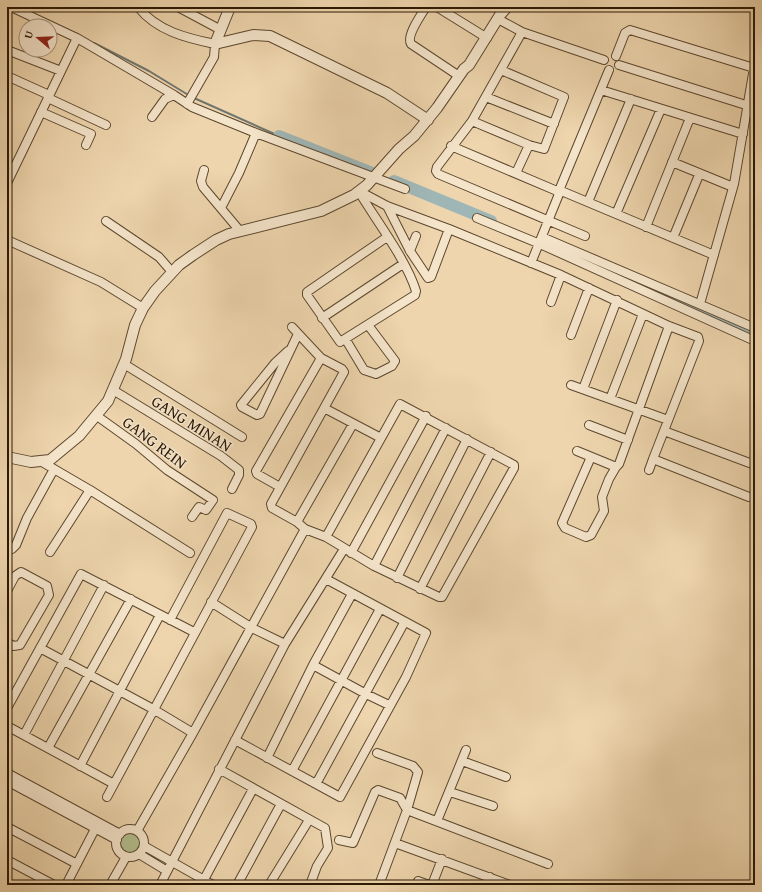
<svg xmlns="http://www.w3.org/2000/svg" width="762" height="892" font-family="'Gentium Book Plus',serif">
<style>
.green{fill:#b3be8e;stroke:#6f6b49}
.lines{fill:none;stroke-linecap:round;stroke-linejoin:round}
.stream{stroke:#71776f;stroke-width:2}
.river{stroke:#9fb6b6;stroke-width:12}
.minor-casing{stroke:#5c472e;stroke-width:10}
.tertiary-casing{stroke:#5c472e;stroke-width:12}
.minor{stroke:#f4e4ca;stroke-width:8}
.tertiary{stroke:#f4e4ca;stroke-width:10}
.labels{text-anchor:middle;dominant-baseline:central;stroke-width:3;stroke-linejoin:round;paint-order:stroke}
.street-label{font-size:16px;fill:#2b1804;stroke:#f4e4ca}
</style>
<rect width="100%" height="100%" fill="#eed5ad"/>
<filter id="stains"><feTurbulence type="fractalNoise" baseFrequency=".005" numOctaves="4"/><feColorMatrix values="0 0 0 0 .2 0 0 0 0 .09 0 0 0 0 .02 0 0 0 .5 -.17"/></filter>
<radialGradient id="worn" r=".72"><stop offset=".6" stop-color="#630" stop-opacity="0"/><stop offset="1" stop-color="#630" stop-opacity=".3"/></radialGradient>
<path class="green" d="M128,829c11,1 16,7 16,17l28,16 -5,9 -28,-17 -9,3 -9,-2 -5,-13 4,-8z"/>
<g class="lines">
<path class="stream" d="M94,43l55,28 41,25
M194,98l85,38"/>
<path class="river" d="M279,136l96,38
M394,181l97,40
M639,284l116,51"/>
<g class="minor-casing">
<path id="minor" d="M11,7l66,31 97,57 18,12 64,26 149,56
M138,7c19,24 48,31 77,37l-1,13 -27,47
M178,7l43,23
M426,7c-5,8 -20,29 -15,37l48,32
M437,7l50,31
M498,19l24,13 82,28
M522,32l-50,89 -35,46 -1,4 2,3 147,62
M7,50l54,21
M616,56l9,-23 5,-3 124,38 -20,116 -34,120
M619,65l130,41
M7,76l42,19
M601,90l142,44
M486,97l68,27
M48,98l58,27
M41,112l50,22 -5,11
M152,117l13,-18 9,-4
M472,121l57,24 15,4 20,-52 -63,-27
M451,146l106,45 2,3 -28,69
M672,162l61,25
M204,170l-3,11 2,6 37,44
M516,173l13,-28
M7,183l70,-145
M559,190l155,65
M359,191l28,15 62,23 112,46 108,51 29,11 1,4 -46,118 96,38
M359,192c17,28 48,69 57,99l-1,4 -75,47 -33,-47v-3l80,-55
M558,193l51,-123
M588,202l43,-103
M387,206l23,45 18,27 3,-1 18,-48
M221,208l18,-35 17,-40
M616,214l45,-105
M477,218l63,26 215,97
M106,221l53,36 13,15
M646,227l44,-109
M542,237l213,91
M673,238l26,-63
M7,240l94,42 42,26
M410,251l6,-15
M551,302l10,-27
M322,318l81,-54
M292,327l29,31 21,11 2,3 -73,132 1,4 25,14 8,7 21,8 48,29 65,31h3l72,-129v-3l-114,-61 -74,133
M571,335l18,-47
M346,340l18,30 12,4 16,-8 3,-5 -27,-36
M288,351l-13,12 -34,42 1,2 15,8 3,-1 38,-80
M124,364l118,73
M571,385l97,35
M583,389l34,-89
M113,390l108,66 18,14v5l-7,14
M610,399l33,-85
M324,408l57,30
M97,416l39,28 31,26 46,30 -7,10 -7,-3 -7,10
M589,425l39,15
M664,431l91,34
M577,451l39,16 3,-3 50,-138
M591,457l-29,66 3,5 21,9 5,-2 13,-24 -2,-14 7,-18 7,-12
M42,462l48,28 -40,62
M649,470l4,-11
M280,487l-23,-13 -1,-3 65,-113
M90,490l100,63
M297,522l56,-98
M7,548l5,1 4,-4 11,-27 27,-49
M351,553l75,-137
M374,566l72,-138
M397,578l70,-139
M420,589l71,-137
M7,591l8,-15 6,-4 26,14 2,9 -29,50 -7,1 -6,-4
M211,602l41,26 33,16
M40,648l113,61 40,24
M313,665l53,29 23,11
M7,708l74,-134 113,58
M7,726l107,58
M24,735l80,-150
M235,740l105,57 66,-120 20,-44 -100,-54
M48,748l83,-149
M377,753l36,13 5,6 -11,38 -28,75
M267,758l46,-93 39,-71
M462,761l44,16
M80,766l80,-151
M219,769l106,59 3,20 -11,18 -7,19
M292,771l88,-162
M7,773l113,61
M7,781l110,59
M316,784l88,-161
M450,792l43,14
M107,797l145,-270 -1,-3 -24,-11 -57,107
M437,821l29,-71
M7,827l70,37
M116 843a14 14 0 1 1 28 0a14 14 0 1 1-28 0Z
M137,831l56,-98 112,-204
M339,840l14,3 22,-51 3,-2 22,8 7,12 141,54
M395,843l115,42
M144,846l69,39
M139,854l28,17
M7,860l47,25
M418,881l11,4
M66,885l29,-56
M110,885l16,-28
M160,885l125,-241 59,-95
M201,885l52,-96
M237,885l44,-81
M269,885l40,-65
M432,885l10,-26
M486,885l4,-8
M595,885h2"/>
</g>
<g class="tertiary-casing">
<path id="tertiary" d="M215,44l38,-9 17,1 117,57 41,27
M215,44l15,-37
M7,457l24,5 19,-2 29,-24 29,-35 18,-42 9,-34 8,-17 12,-17 24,-26 14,-10 23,-15 13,-6 92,-23 33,-16 13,-10 32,-36 15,-13 23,-28 27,-39 5,-4 31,-50 7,-8"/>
</g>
<use href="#minor" class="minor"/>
<use href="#tertiary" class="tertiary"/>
</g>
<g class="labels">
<g class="street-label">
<text transform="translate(192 423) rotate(32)">GANG MINAN</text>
<text transform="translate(155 442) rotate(37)">GANG REIN</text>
</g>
</g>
<rect width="762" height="892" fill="none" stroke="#eed5ad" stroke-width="24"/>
<rect x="8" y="8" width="746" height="876" fill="none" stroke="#2b1804" stroke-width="2"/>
<rect x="12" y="12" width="738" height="868" fill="none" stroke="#2b1804"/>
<g transform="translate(38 38) rotate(289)"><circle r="19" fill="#f4e4ca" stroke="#a4927b"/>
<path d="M0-3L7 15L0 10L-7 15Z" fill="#8f2418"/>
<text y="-6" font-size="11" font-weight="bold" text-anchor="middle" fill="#2b1804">U</text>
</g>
<rect width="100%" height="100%" filter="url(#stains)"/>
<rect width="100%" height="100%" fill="url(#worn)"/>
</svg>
